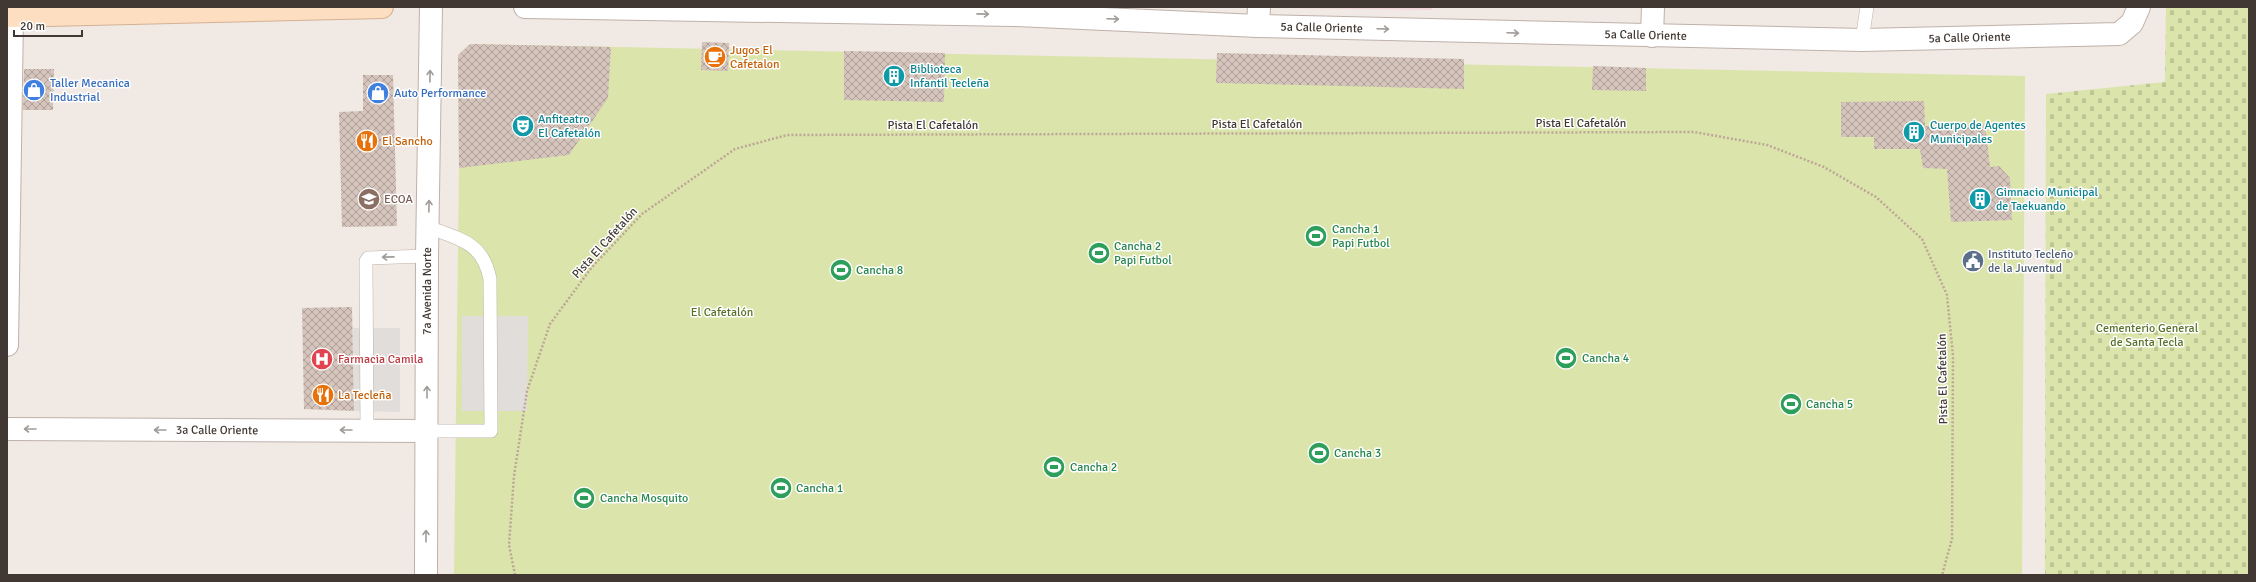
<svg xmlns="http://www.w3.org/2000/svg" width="2256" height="582" font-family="Signika,sans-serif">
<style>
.medical{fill:#f2d6da}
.cemetery{fill:url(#cemetery-stones)}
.green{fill:#dbe5ab}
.parking{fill:#e1dddb}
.building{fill:url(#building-cross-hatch)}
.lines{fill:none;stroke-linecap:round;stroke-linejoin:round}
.service-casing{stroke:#bfb1a9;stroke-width:14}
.minor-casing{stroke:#bfb1a9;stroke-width:24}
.tertiary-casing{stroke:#bfb1a9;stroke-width:24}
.secondary-casing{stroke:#d4b195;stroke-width:24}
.path{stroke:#bea597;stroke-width:2.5;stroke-dasharray:2 2;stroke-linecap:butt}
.service{stroke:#fff;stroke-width:13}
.minor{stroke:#fff;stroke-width:22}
.tertiary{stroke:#fff;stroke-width:22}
.secondary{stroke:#fddec0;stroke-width:22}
.oneway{stroke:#a09c99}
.labels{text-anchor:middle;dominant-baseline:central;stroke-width:3;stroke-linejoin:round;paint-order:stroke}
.street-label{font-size:12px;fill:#423833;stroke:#fff}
.food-label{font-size:12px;fill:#c56008;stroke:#fff;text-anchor:start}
.culture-label{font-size:12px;fill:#0d838f;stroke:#fff;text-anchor:start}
.shop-label{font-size:12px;fill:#366cbe;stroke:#fff;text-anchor:start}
.education-label{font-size:12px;fill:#785e54;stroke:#fff;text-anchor:start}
.leisure-label{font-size:12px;fill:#27864d;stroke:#fff;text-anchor:start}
.service-label{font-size:12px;fill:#4e5e75;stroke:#fff;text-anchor:start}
.park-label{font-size:12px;fill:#597228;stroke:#fff}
.health-label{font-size:12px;fill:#be3a42;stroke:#fff;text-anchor:start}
</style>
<defs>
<pattern id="cemetery-stones" width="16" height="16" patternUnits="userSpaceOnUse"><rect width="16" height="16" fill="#dbe5ab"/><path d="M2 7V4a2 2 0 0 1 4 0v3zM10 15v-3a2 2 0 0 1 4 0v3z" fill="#bdc594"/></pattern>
<pattern id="building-cross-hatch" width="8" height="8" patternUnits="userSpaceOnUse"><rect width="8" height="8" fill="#d5c4bb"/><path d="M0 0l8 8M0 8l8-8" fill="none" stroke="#aea099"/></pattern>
</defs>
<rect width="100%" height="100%" fill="#f1e9e3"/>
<path class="medical" d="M1270,7h162v3l-162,-2z"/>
<path class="cemetery" d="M2166,7h83v568h-204l1,-481 119,-12z"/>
<path class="green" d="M470,44l1555,32 -3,499h-1568l5,-407 -1,-113z"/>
<path class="parking" d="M462,316h66l-1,95h-65z
M353,328h47v84l-46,-1z"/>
<path class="building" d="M702,42l27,1 -1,28 -27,-1z
M470,44l141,3 -3,51 -39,57 -110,13 -1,-113z
M844,51l101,2 -1,49 -100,-2z
M1217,53l247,6v30l-248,-6z
M1593,66l53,2v23l-54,-1z
M24,69h30l-1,41h-30z
M363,75h30l4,151 -55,1 -3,-115 24,-1z
M1924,101l1,25 60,-2 5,43 9,-1 11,12 2,42 -61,2 -4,-53 -24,-1 -3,-19h-46v-12h-33v-35z
M352,307l2,104 -50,-2 -2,-101z"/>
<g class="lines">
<g class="service-casing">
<path id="service" d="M1862,40l5,-33
M367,430l-1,-169 2,-3 59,-2
M427,431h64l-1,-152c-7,-37 -31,-40 -62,-52"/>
</g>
<g class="minor-casing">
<g id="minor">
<path id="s1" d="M525,7l490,8 243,11 604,14 257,-6 13,-11 7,-16"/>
<path d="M1258,26l1,-19"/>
<path d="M1652,36l1,-29"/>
</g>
</g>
<g class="tertiary-casing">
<g id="tertiary">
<path d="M7,345l5,-329"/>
<path id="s2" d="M7,429l420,2"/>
<path id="s3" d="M426,575l1,-319 4,-249"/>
</g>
</g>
<g class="secondary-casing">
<path id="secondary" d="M7,16l375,-9"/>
</g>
<path class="path" d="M515,575l-6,-30 5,-69 13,-85 23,-67 42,-57 50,-53 93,-65 52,-14 907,-3 73,13 57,22 52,30 46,42 25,56 6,61 -1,183 -10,36"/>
<use href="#service" class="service"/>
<use href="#minor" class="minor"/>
<use href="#tertiary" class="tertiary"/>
<use href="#secondary" class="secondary"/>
</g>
<defs><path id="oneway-shaft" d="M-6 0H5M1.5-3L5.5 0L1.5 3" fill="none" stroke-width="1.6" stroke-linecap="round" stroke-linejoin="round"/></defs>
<g class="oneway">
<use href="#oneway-shaft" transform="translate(983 14) rotate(1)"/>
<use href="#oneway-shaft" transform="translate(1113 19) rotate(2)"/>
<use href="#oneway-shaft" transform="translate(1383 29) rotate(2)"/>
<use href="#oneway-shaft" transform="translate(1513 33) rotate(2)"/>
<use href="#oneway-shaft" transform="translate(430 76) rotate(-89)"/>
<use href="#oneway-shaft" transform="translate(429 206) rotate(-89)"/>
<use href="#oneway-shaft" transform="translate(388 257) rotate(179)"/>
<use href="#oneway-shaft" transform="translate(427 392) rotate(-90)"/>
<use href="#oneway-shaft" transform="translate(30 429) rotate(-180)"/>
<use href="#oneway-shaft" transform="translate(160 430) rotate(-180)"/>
<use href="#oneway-shaft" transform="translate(346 430) rotate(-180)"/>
<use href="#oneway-shaft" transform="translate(426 536) rotate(-90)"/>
</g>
<defs>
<g id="cafe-disc" transform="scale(1.15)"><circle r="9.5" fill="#e8710a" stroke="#fff"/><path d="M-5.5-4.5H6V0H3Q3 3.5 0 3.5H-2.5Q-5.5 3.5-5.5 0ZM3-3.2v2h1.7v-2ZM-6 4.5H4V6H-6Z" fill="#fff"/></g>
<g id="building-disc" transform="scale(1.15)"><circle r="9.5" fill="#0f9aa8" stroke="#fff"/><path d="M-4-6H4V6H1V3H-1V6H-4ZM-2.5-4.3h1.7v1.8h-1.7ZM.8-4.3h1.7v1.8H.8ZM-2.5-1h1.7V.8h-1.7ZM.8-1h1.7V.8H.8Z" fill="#fff"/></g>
<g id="shop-disc" transform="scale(1.15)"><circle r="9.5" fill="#3f7fe0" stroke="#fff"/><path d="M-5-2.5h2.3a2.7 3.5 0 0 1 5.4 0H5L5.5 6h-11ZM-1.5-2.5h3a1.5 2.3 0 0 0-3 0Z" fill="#fff"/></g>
<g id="theatre-disc" transform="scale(1.15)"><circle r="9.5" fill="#0f9aa8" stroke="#fff"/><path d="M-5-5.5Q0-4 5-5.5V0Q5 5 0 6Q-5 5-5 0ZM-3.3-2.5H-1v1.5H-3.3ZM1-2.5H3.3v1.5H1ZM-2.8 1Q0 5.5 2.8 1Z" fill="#fff"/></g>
<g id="restaurant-disc" transform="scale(1.15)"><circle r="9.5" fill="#e8710a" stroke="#fff"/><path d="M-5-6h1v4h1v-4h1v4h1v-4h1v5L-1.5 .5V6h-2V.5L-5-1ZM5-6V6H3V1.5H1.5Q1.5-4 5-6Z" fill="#fff"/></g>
<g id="school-disc" transform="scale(1.15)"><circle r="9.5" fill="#8d6e63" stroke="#fff"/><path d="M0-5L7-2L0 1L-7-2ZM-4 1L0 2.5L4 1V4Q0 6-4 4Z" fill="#fff"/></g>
<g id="stadium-disc" transform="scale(1.15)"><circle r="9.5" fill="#2e9e5b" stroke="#fff"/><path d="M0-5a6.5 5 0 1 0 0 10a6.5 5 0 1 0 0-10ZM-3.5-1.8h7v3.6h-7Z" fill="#fff"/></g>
<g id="civic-disc" transform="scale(1.15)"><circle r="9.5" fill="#5c6f8a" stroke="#fff"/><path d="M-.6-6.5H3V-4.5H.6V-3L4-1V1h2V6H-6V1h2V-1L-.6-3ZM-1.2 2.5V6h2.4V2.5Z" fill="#fff"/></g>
<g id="hospital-disc" transform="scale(1.15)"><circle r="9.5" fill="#e0444e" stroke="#fff"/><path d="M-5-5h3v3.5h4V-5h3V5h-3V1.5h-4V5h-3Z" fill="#fff"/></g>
</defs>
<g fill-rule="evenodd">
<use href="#cafe-disc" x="715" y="57"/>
<use href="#building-disc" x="894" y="76"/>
<use href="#shop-disc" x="34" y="90"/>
<use href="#shop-disc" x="378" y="93"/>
<use href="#theatre-disc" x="523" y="126"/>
<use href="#building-disc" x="1914" y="132"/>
<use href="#restaurant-disc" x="367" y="141"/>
<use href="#school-disc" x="369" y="199"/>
<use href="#building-disc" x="1980" y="199"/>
<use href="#stadium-disc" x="1316" y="236"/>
<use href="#stadium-disc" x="1099" y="253"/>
<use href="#civic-disc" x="1973" y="261"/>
<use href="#stadium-disc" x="841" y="270"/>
<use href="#stadium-disc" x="1566" y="358"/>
<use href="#hospital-disc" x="322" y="359"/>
<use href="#restaurant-disc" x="323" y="395"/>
<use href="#stadium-disc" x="1791" y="404"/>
<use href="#stadium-disc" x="1319" y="453"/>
<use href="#stadium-disc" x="1054" y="467"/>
<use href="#stadium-disc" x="781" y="488"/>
<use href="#stadium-disc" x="584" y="498"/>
</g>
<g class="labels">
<g class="street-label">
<text stroke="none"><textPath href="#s1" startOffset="797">5a Calle Oriente</textPath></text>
<text stroke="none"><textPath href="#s1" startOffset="1121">5a Calle Oriente</textPath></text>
<text stroke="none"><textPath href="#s1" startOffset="1445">5a Calle Oriente</textPath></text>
<text x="1581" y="123">Pista El Cafetalón</text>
<text x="1257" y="124">Pista El Cafetalón</text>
<text x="933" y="125">Pista El Cafetalón</text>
<text transform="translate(605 243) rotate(-48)">Pista El Cafetalón</text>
<text stroke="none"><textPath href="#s3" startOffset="284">7a Avenida Norte</textPath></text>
<text transform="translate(1943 379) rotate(-91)">Pista El Cafetalón</text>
<text stroke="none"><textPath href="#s2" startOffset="210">3a Calle Oriente</textPath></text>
</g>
<g class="food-label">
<text x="730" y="50">Jugos El<tspan x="730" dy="14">Cafetalon</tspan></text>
<text x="382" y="141">El Sancho</text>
<text x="338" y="395">La Tecleña</text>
</g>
<g class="culture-label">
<text x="910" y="69">Biblioteca<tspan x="910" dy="14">Infantil Tecleña</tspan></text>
<text x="538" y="119">Anfiteatro<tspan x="538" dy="14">El Cafetalón</tspan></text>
<text x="1930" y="125">Cuerpo de Agentes<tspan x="1930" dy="14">Municipales</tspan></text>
<text x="1996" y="192">Gimnacio Municipal<tspan x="1996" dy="14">de Taekuando</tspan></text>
</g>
<g class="shop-label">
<text x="50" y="83">Taller Mecanica<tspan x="50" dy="14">Industrial</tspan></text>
<text x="394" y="93">Auto Performance</text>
</g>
<g class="education-label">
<text x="384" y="199">ECOA</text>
</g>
<g class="leisure-label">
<text x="1332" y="229">Cancha 1<tspan x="1332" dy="14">Papi Futbol</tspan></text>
<text x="1114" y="246">Cancha 2<tspan x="1114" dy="14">Papi Futbol</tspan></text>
<text x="856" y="270">Cancha 8</text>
<text x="1582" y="358">Cancha 4</text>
<text x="1806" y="404">Cancha 5</text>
<text x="1334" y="453">Cancha 3</text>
<text x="1070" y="467">Cancha 2</text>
<text x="796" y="488">Cancha 1</text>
<text x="600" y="498">Cancha Mosquito</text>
</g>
<g class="service-label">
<text x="1988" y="254">Instituto Tecleño<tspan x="1988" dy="14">de la Juventud</tspan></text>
</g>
<g class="park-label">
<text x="722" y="312">El Cafetalón</text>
<text x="2147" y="328">Cementerio General<tspan x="2147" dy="14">de Santa Tecla</tspan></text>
</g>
<g class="health-label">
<text x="338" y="359">Farmacia Camila</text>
</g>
</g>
<rect width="2256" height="582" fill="none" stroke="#423833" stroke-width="16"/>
<path d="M14 30v6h68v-6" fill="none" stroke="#423833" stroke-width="2"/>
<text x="20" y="30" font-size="12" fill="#423833" stroke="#ffffff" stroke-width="3" paint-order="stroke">20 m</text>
</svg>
